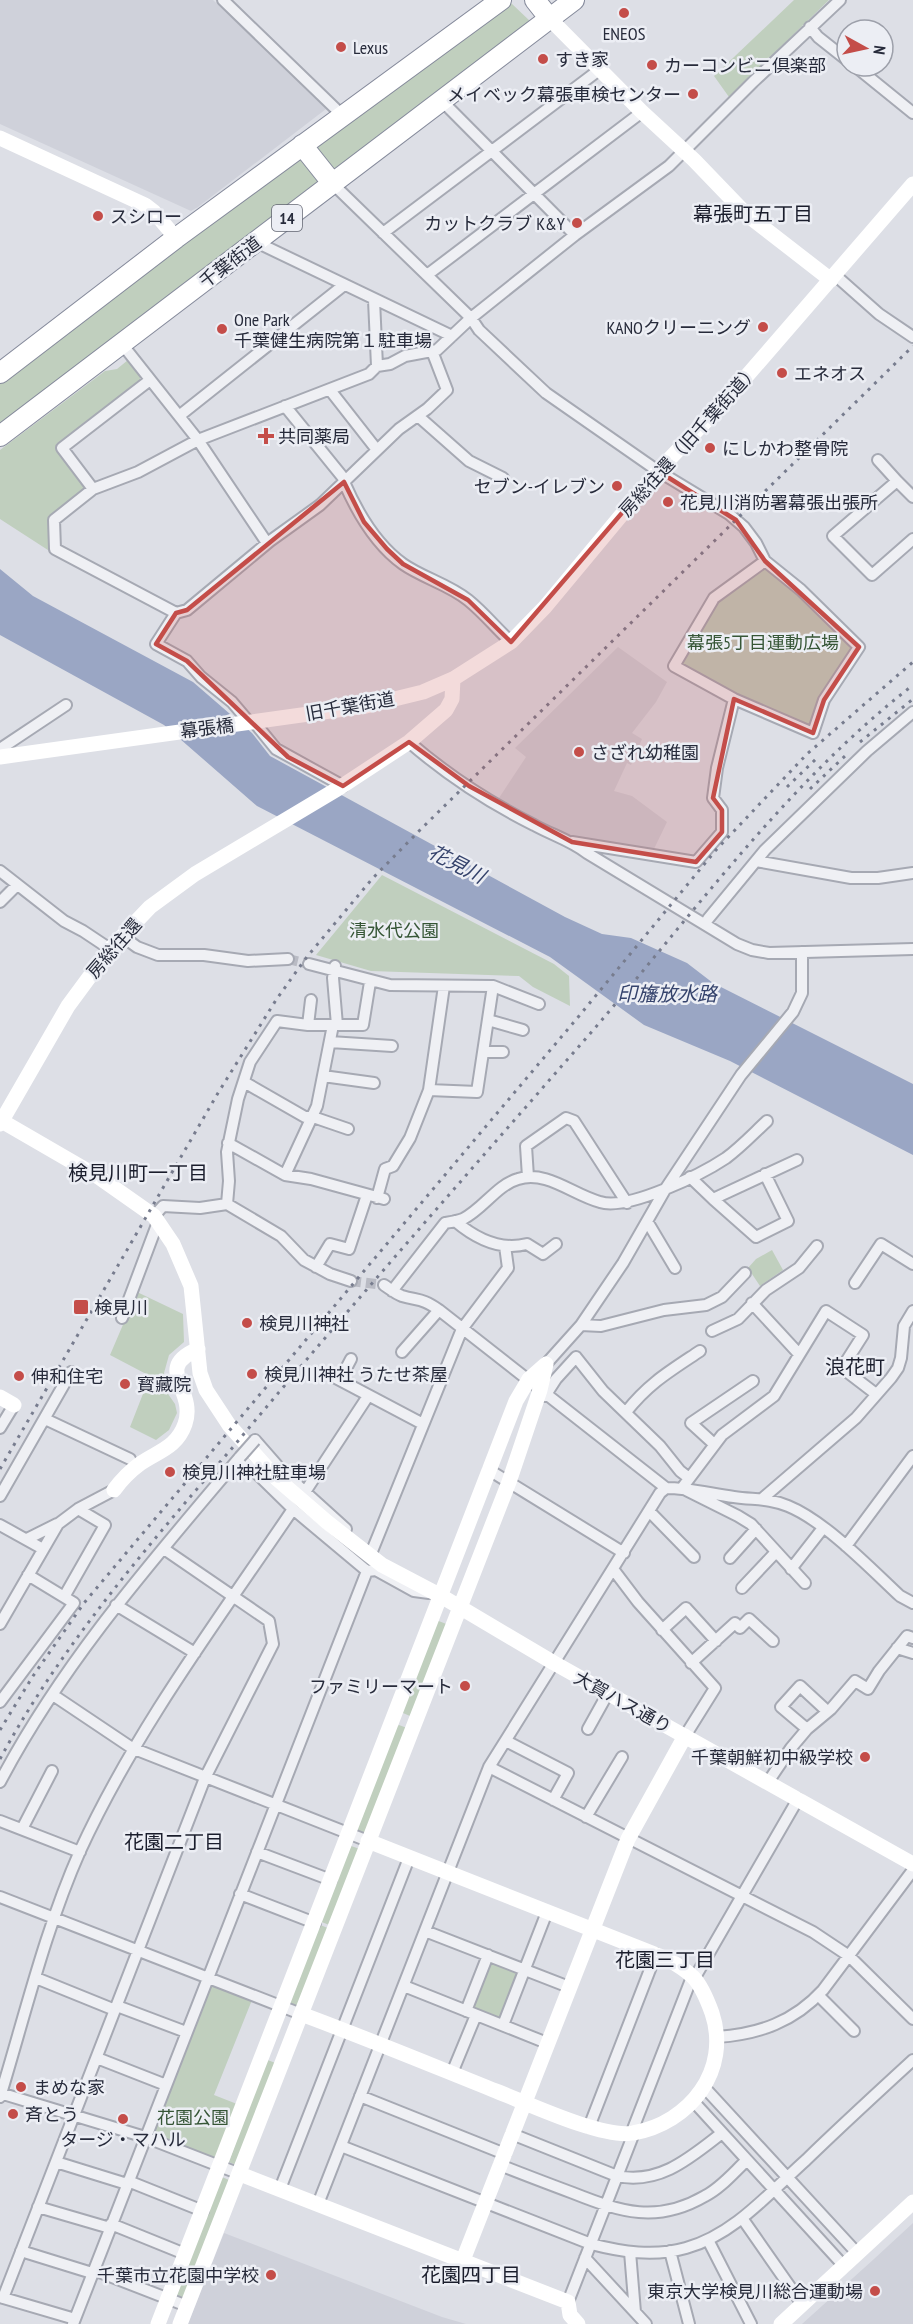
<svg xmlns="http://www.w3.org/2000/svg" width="913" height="2324" font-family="'PT Sans Narrow','Noto Sans JP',sans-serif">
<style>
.built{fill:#cfd1da}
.green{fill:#c0cfbe}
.water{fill:#9aa6c4}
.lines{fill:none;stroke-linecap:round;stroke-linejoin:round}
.street-tunnel{stroke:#b9bbc4;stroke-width:10;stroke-dasharray:10 5;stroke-linecap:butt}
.street-casing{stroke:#a6a9b3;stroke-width:14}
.highway-casing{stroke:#858a9b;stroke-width:22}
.street{stroke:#eff0f4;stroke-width:10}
.secondary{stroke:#fff;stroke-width:15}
.highway{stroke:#fff;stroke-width:20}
.rail{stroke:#777c8e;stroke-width:3;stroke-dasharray:3 6;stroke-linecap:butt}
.street-bridge-casing{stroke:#a6a9b3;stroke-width:14;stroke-linecap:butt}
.street-bridge{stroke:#eff0f4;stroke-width:10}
.marked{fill:#c44d49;fill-opacity:0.2;stroke:#c44d49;stroke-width:4.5;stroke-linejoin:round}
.poi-dot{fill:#c44d49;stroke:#eceef4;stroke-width:2}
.labels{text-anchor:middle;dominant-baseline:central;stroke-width:5;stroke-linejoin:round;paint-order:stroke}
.shield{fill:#eceef4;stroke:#626672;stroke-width:1.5}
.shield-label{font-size:16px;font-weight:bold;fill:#272b3b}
.poi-label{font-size:18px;fill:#272b3b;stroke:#eceef4;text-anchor:start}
.street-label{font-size:18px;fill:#272b3b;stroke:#eceef4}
.park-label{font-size:18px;fill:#365636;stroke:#eceef4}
.neighbourhood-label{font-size:20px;fill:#1a1d2c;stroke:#eceef4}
.water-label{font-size:20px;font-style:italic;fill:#35436c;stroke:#eceef4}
</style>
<rect width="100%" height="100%" fill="#dddfe6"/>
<path class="built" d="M0,0h213l113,109 -128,98 -7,4 -191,-87z
M618,647l49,35 -11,20 -24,31 10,6 -11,26 -4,-2 -13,28 18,5 35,26 -14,29 -88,-15 -68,-35 29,-44 -11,-9z
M913,2223v101h-111l72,-65z
M224,2233l218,84 24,7h-278z"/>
<path class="green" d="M794,0h35l-100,97 -15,-21z
M511,3l20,19 -196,152 -21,-27z
M301,156l22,23 -323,246v-45z
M128,360l12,16v5l-84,66 29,38 -1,5 -35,28 2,34 -51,-33v-69l105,-79 12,-2z
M764,568h5l84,76 -1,5 -39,78 -5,1 -77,-34 -50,-27 -1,-4 36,-64z
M382,875l172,89 15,12 1,30 -37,-19 -14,-11 -148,-5 -55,-16z
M772,1250l11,20 -23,16 -12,-18 8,-9z
M137,1292l46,22 1,28 -15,13 -5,18 2,18 9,13 2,9 -8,17 -13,10 -26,-13 20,-51 -40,-21z
M436,1620l13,5 -39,91 -7,-3 -1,-3z
M399,1725l8,3 -42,105 -8,-3 37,-102z
M351,1846l9,3 -28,77 -13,-5z
M318,1924l12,5 -33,77 -7,-3z
M492,1961l25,9 1,4 -17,44 -3,1 -28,-12 18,-45z
M214,1985l38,15 -38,95 23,9 -21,52 -4,2 -56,-23 -2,-5 55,-143z
M265,2059l13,5 -42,101 -7,-3z
M222,2177l7,3 -46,120 -7,-3z"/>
<path class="water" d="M0,569l33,27 160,86 59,51 18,23 295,161 37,17 29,4 56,25 26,20 200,101v71l-183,-94 -86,-36 -94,-68 -293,-151 -93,-81 -164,-90z"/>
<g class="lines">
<path class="street-tunnel" d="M288,959l21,5
M351,1281l33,4"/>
<g class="street-casing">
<path id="street" d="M223,0l119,115
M810,27l8,10 29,23
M855,66l58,47
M442,101l133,134
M333,184l138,134 8,12 67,63 112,78 71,43 15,13 12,16 9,18 36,29 58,57 -35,53 -11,33 -79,-34 -60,-33 40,-68 51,-37
M383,233l216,-163
M256,242l196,94
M427,275l215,-163
M835,275l44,39 34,23
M374,300l3,66
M122,344l76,96 69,103
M330,390l47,60
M285,406l60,74
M179,416l165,-131
M418,416l51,45 34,17
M878,460l19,21
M344,482c13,30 31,62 59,82 20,14 45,20 65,36 15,12 28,28 43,42
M93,489l-31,-41 88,-68
M913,497l-16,-16 -64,55 39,39 41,-36
M176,613l11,-3 83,-69 50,-36 79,-76 28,-20 20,-19 -15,-39
M249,722l-17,-20 -31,-25 -14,-16 -31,-17 20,-31 -121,-64 -1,-29 39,-31 45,-17 60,-32 171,-66 8,-8 13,-2 15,-8 32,-6 34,-32 104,-83 94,-69 84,-84 87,-82
M254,722l22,27 67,37
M409,742c37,32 81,61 125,83 18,10 36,15 53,28l150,91 15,6 17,3 144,-4
M0,749l66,-44
M572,842l124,20 26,-30v-22l-9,-12 4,-30 17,-69
M756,861l95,17h27l35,-5
M0,871l64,50 19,10 27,18
M0,902l17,-17
M708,919l57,-69 102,-99 46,-39
M122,936l15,11 21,8h46l44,6 40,-2
M309,964l81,21 103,1 46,18
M335,966l-2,12 4,47
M488,1020l35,10
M308,1025l3,-25
M330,1042l62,4
M483,1052h20
M323,1076l51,7
M244,1082l61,35h8l35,12
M429,1090l48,2 16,-106
M228,1143l57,32 26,4 73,20
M765,1174l23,47 -32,16 -43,-38 84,-39
M285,1175l32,-69 16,-81
M528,1177l-2,-31 40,-28 8,3 53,82
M690,1177l23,22
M377,1198l8,-29 8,-3 17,-28 19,-48 15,-104
M227,1204l2,-23 -2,-29 11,-53 12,-37 27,-41 31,4h55l7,-43
M154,1216l9,-10 37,2 27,-4 54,32 23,24 26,14 21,7
M455,1221c20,17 45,30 72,23l16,10 13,-10
M647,1221l28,47
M316,1267l14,-23 19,5 18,-54
M855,1283l26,-39 32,20
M384,1285c6,4 12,9 18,11 17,5 20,2 37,14l227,178c23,0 45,6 68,9 20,3 35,1 54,9 37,15 82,62 112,90l13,7
M392,1291l53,-68c6,-1 13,-2 18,-4 20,-10 34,-34 55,-40 29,-9 55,16 82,23 28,9 102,-28 126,-44 15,-11 28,-25 41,-37
M752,1303l47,51
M122,1318l36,-96
M581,1325l20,1 63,-16 42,-5 16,-8 23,-24
M712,1331l26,-12 28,-29 33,-22 18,-22
M402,1352l37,-42
M546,1364l35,-39 42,-62 43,-75 75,-113 52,-63 9,-19v-41
M334,1377l89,47
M340,1380l11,-21
M545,1396l11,-17 20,-22 27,34 57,55 20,25 9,7
M626,1412c23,-29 44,-41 74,-61
M45,1419l85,40
M0,1428l14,-23
M255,1440l28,32 63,57
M714,1444l-23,-21 62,-42
M489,1470l135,83
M305,1492l63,-96
M0,1496l71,-124
M763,1498l93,-80 35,-40 7,-10 3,-10 3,-32 9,-15
M649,1511l45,46
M0,1525l43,24
M27,1539l30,-15
M846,1546l67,-90
M372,1551l90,-222 46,-61 -3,-22
M730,1558l26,-29
M613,1569l25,33 77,86 -30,48
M791,1569l32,-41
M805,1583l-54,-59 -13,-8 -56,-28 40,-53 52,-39 52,-85 37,24 -21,33 34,26
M742,1588l34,-36
M64,1597l41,-72 -27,-16
M116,1605l79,48
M0,1624l58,-100 20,-15 36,-19
M662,1630l24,-22 30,33
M897,1648l16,5
M691,1663l44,-40 5,5 9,-9 24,22
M53,1695l79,53 236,93
M0,1702l74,-99 -46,-28
M588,1729l20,-36
M807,1729l-26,-22 19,-21 27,25
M506,1741l62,32 -15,27
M489,1767l324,165 36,24 64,63
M0,1782c63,-120 153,-222 240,-325l53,52 74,62 9,-1 38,21 15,2
M768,1782l23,-34 16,-19 24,-20 24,-28 13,8 11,-18 28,-35 6,2
M586,1817l36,-60
M0,1821l80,31
M22,1829l30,-58
M257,1852l74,28
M240,1894l75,29
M0,1897l301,117
M425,1931l144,56
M36,1978l79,32
M694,1979l104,-180
M404,1986l143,57
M818,1995l36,36
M117,2006l69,26
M466,2011l22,-56
M503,2025l44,-113
M717,2037c42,-3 77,-15 106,-47l90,-120
M97,2058l69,27
M452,2073l24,-58
M704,2087l153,166
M0,2093l145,44 95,37
M360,2096l145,58
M0,2097c25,-82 45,-167 80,-246 56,-122 138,-231 213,-342
M694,2102l150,164
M589,2127l67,-173
M512,2134l105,42c43,9 74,-19 105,-43
M631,2134l61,-157
M341,2146l250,98c31,8 63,13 95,4 48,-13 84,-56 120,-88 35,-34 71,-67 107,-100
M56,2162l71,22
M500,2165c25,10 49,19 73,28 48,19 84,31 132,3 16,-8 29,-24 42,-36
M128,2181l75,30
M280,2189l129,-331
M318,2204l171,-437 171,-274 6,-5
M38,2207l72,21
M742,2218l60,86
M111,2224l74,30
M708,2240l43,84
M21,2251l71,22
M670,2251l19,73
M630,2252l5,60
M585,2258l61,66
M94,2270l93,36
M0,2297l75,22
M3,2298l202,-520 68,-134 -4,-23 -105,-72
M568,2302l66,-169
M73,2324l294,-753"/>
</g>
<g class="highway-casing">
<path id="highway" d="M535,0l15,19
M302,145l31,39
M0,373l176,-135 325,-238
M0,436l574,-436"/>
</g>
<use href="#street" class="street"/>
<path class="secondary" d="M550,19l92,93 52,48 52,54 85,66
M0,138l145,67 9,7 22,26
M0,757l366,-51 57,-14 30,-13 58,-37 34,-35 113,-136 68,-71 187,-216
M0,1120l100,58 54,38 19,28 18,42 9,87 6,17 23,35 47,53 51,44 55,43 59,31 113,67 359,201
M0,1124l68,-118 42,-57 40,-42 45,-33 144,-86 70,-46 37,-32 6,-11 1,-20
M0,1397l14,8
M114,1490c8,-11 16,-19 27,-27 18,-12 36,-16 44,-39 12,-35 -33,-55 13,-75
M301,2014c65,24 130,51 195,77 31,12 107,48 137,42 57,-10 98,-63 79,-120 -4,-11 -10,-27 -19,-36 -7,-7 -17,-13 -26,-18l-299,-118
M240,2174l328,128 2,13 8,9
M463,2260l165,-421 57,-103
M158,2324l358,-923 13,-22 17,-15
M180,2324l329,-842 31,-92 6,-26
M781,2324l132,-122"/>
<use href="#highway" class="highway"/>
<path class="rail" d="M860,742l53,-43
M787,787l30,-29
M810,789l35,-33
M0,1469l218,-376 58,-93 30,-42 66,-79 49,-50 492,-483
M0,1730l33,-54 51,-73 495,-587 137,-166 91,-96 106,-92
M0,1759c62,-115 148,-213 233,-312 109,-131 222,-259 334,-387 113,-127 211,-270 346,-375"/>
<g class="street-bridge-casing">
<path id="street-bridge" d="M240,1457l15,-17"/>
</g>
<use href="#street-bridge" class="street-bridge"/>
</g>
<path class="marked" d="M658,471l78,49 29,41 94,86 -35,53 -11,33 -79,-34 -21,99 9,12v22l-26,30 -124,-20 -103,-56 -60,-44 -66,44 -55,-29 -101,-96 -31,-17 20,-31 11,-3 157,-128 20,40 23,27 16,15 65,36 43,42z"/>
<g class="poi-dot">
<circle cx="624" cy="13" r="6"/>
<circle cx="341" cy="47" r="6"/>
<circle cx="543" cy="59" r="6"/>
<circle cx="652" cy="65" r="6"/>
<circle cx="693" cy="94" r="6"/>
<circle cx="98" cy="216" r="6"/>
<circle cx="577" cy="223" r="6"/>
<circle cx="763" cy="327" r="6"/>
<circle cx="222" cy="329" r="6"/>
<circle cx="782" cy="373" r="6"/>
<path d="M263 427h6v6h6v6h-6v6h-6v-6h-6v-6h6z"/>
<circle cx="710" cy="448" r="6"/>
<circle cx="617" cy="486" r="6"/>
<circle cx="668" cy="502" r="6"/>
<circle cx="579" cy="752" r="6"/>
<rect x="73" y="1299" width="16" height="16" rx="3"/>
<circle cx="247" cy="1323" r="6"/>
<circle cx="252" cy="1374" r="6"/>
<circle cx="19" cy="1376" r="6"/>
<circle cx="125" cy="1384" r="6"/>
<circle cx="170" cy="1472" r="6"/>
<circle cx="465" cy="1686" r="6"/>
<circle cx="865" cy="1757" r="6"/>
<circle cx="21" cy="2087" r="6"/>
<circle cx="13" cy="2114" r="6"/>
<circle cx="123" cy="2119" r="6"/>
<circle cx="271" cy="2275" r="6"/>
<circle cx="875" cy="2291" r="6"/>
</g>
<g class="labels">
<rect class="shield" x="272" y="205" width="30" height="26" rx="4.5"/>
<g class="shield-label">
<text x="287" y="218">14</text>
</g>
<g class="poi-label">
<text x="624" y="33" text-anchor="middle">ENEOS</text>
<text x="353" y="47">Lexus</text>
<text x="555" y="59">すき家</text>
<text x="664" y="65">カーコンビニ倶楽部</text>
<text x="681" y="94" text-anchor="end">メイベック幕張車検センター</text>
<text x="110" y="216">スシロー</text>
<text x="565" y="223" text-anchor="end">カットクラブ K&amp;Y</text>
<text x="234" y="319">One Park<tspan x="234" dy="21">千葉健生病院第１駐車場</tspan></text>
<text x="751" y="327" text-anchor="end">KANOクリーニング</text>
<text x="794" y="373">エネオス</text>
<text x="278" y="436">共同薬局</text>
<text x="722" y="448">にしかわ整骨院</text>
<text x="605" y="486" text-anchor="end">セブン-イレブン</text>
<text x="680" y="502">花見川消防署幕張出張所</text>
<text x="591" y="752">さざれ幼稚園</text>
<text x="94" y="1307">検見川</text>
<text x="259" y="1323">検見川神社</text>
<text x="264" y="1374">検見川神社 うたせ茶屋</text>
<text x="31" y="1376">伸和住宅</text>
<text x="137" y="1384">寳藏院</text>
<text x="182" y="1472">検見川神社駐車場</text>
<text x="453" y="1686" text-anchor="end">ファミリーマート</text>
<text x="853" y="1757" text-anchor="end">千葉朝鮮初中級学校</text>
<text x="33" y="2087">まめな家</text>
<text x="25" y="2114">斉とう</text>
<text x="123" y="2139" text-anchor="middle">タージ・マハル</text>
<text x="259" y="2275" text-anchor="end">千葉市立花園中学校</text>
<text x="863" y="2291" text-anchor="end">東京大学検見川総合運動場</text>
</g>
<g class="street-label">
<text transform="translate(230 262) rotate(-37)">千葉街道</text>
<text transform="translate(689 440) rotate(-48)">房総往還（旧千葉街道）</text>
<text transform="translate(350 706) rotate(-10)">旧千葉街道</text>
<text transform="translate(207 728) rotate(-7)">幕張橋</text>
<text transform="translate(114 948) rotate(-49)">房総往還</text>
<text transform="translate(623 1702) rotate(29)">大賀ハス通り</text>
</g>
<g class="park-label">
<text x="763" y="642">幕張5丁目運動広場</text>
<text x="394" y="930">清水代公園</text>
<text x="193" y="2117">花園公園</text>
</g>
<g class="neighbourhood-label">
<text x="753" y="214">幕張町五丁目</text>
<text x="138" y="1173">検見川町一丁目</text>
<text x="855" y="1367">浪花町</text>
<text x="174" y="1842">花園二丁目</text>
<text x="665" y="1960">花園三丁目</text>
<text x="471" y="2275">花園四丁目</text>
</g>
<g class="water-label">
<text transform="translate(457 864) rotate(27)">花見川</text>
<text x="667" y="994">印旛放水路</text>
</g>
</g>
<g transform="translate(865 48) rotate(98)"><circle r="28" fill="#eceef4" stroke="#9da0aa" stroke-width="1.5"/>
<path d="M0-4.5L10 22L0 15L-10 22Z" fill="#c44d49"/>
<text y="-9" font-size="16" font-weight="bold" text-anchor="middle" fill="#272b3b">N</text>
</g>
</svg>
